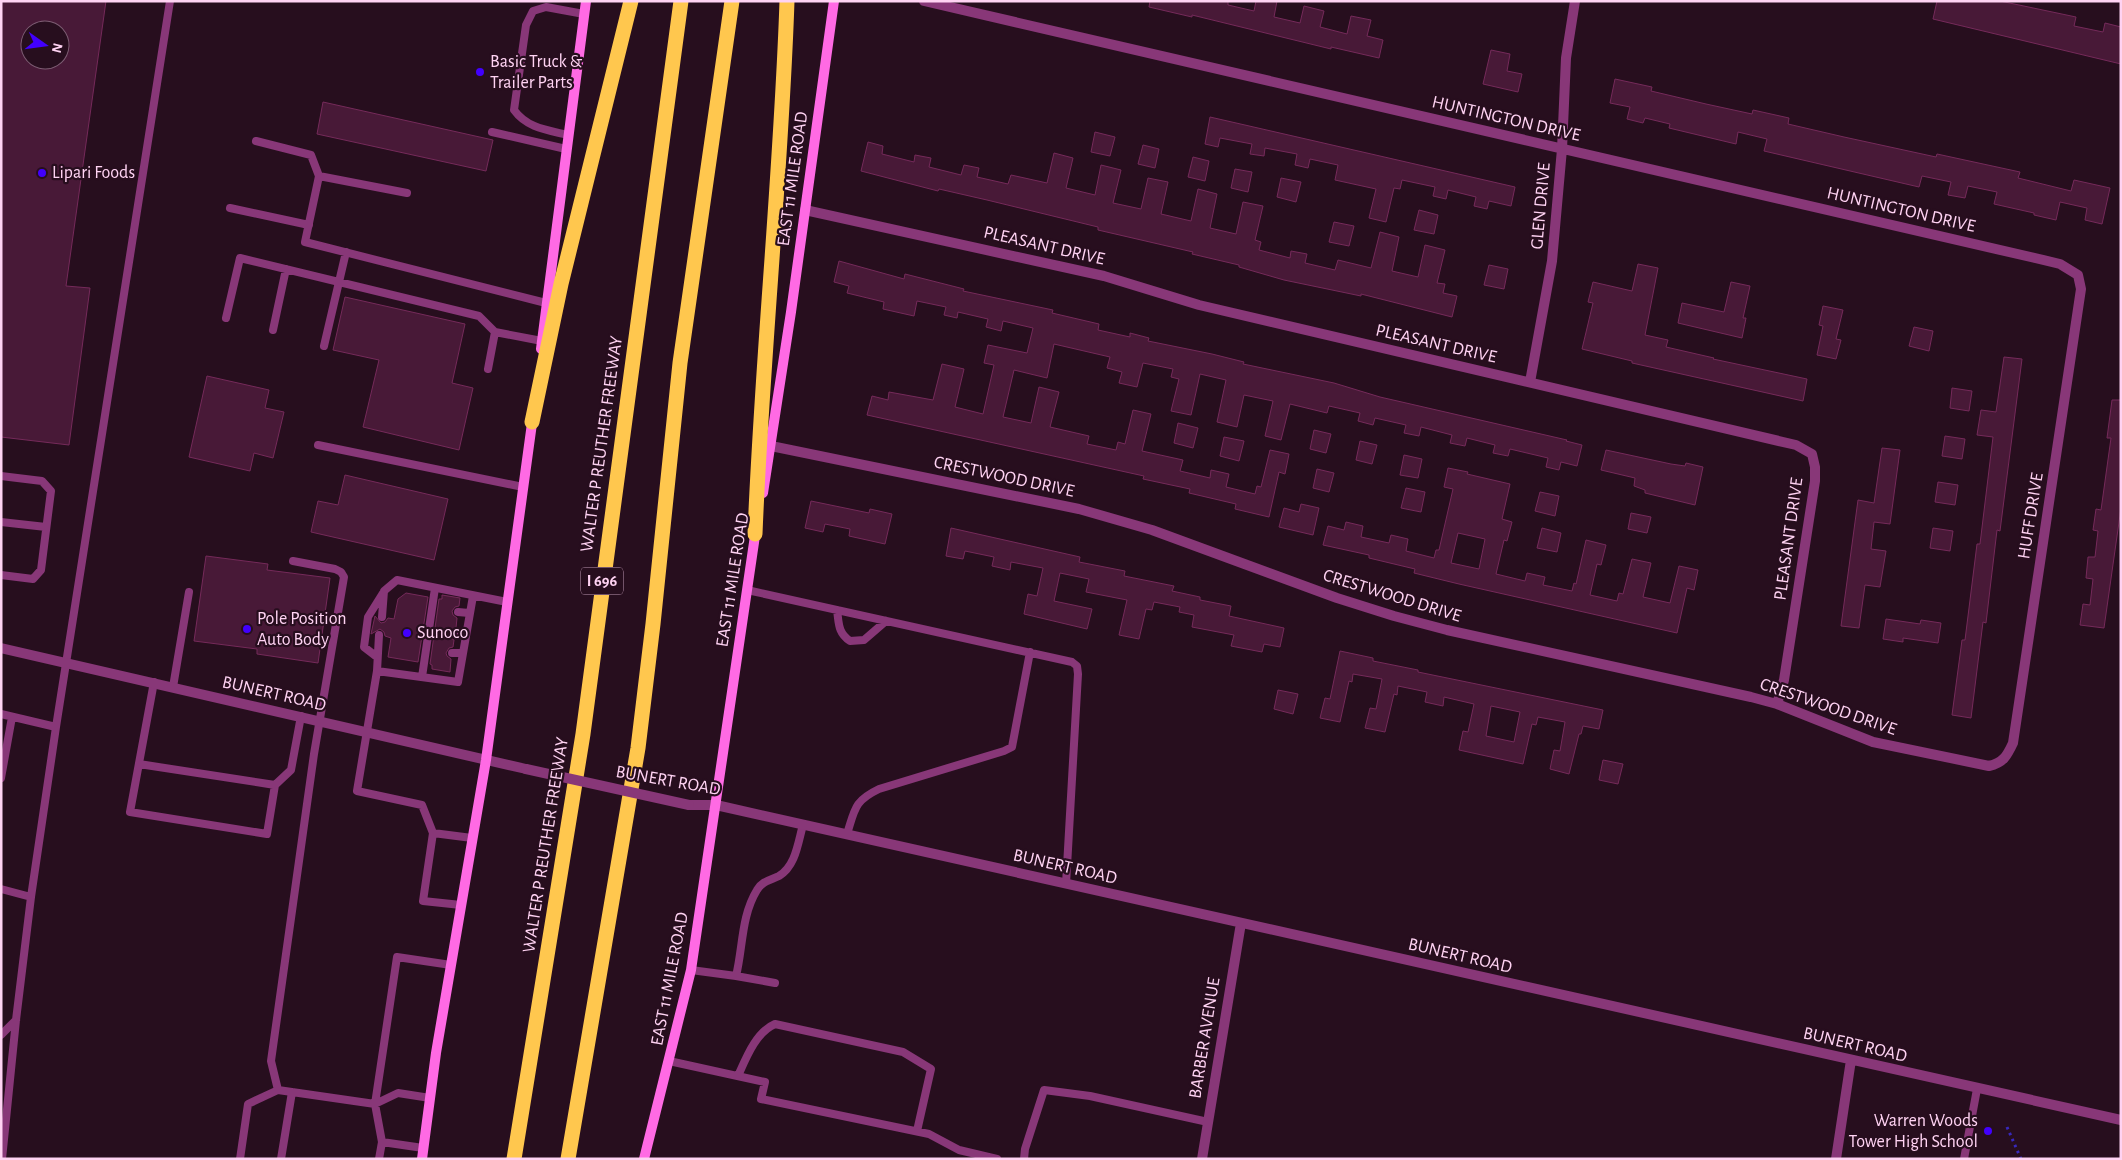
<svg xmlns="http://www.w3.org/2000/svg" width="2122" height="1160" font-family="'Alegreya Sans',sans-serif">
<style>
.building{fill:#481937;stroke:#752a5a;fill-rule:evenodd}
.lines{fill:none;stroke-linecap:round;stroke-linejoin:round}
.path{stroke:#3829bd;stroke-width:3;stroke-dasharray:2.5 4;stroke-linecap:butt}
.service{stroke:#883778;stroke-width:8}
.minor{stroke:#883778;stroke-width:10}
.secondary{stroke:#ff6ae4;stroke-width:10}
.motorway{stroke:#ffc74e;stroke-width:15}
.minor-bridge{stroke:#883778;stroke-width:10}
.poi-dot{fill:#4200fe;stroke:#270e1e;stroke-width:2}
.labels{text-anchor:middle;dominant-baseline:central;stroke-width:4.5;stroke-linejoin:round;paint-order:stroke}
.shield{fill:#270e1e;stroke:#be98b3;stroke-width:1}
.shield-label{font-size:16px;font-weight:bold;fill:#ffd3f3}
.poi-label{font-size:18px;fill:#ffd3f3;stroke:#270e1e;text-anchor:start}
.street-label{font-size:18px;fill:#ffd3f3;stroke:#270e1e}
</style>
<rect width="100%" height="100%" fill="#270e1e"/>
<path class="building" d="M1,1h105l-40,285 24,2 -21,157 -68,-8zM30,30h30v30h-30z
M1150,1h78v4l26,6 2,-10h21l-3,16 26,6 4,-17 20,5 -4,16 27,7 4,-18 20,4 -4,16 16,4 -4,18 -48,-11v2l-139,-34v2l-43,-10z
M1937,1h63l76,16 -2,9 29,6 2,-9 16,4v37l-188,-45z
M1491,50l19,4 -3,17 15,3 -4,18 -35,-8z
M1615,79l37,8 -1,4 55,13 46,10 1,-4 36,8 -1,6 56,13 92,20 1,-3 83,18 -2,6 53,13 3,-11 36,8 -8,36 -17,-4 2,-12 -27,-6 -4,18 -22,-5v-2l-40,-9 3,-12 -29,-6 -3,12 -17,-3 3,-13 -29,-6 -3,11 -155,-36 3,-12 -29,-7 -2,12 -67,-16 1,-4 -25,-6 -2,5 -16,-4 3,-12 -20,-4z
M323,102l170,38 -7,31 -169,-37z
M1210,117l305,70 -4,19 -22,-5 -2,8 -13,-3 2,-9 -28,-7 -2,9 -13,-3 2,-9 -33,-7 -2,9 -6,-1 -8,34 -17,-4 7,-29 -41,-9 3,-15 -28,-6 -2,9 -13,-3 2,-11 -32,-6 -1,8 -14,-2 2,-10 -32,-6 -2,9 -13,-3z
M1095,132l20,5 -5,19 -19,-4z
M868,142l15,4 -1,8 32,8 1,-7 16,3 -2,9 32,8 3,-10 15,3 -2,9 31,7 3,-9 36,8 7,-30 19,5 -7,30 29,7 6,-30 20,5 -8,33 28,6 7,-31 20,4 -7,32 30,7 7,-32 19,5 -7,34 26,6 7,-32 20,4 -8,34 6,2 -2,8 31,8 1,-7 16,3 -2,9 30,7 3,-10 33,8 9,-36 19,5 -7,34 26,6 7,-32 20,5 -8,33 8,1 -2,9 14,3 -5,21 -91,-23v2l-77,-16 -45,-13v-2l-47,-11 1,-2 -95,-22v-3l-111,-27 -48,-11 -1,2 -77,-20z
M1143,145l16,4 -4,19 -17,-4z
M1193,157l16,4 -4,20 -17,-4z
M1235,169l17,3 -4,20 -17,-4z
M1281,178l20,4 -5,20 -19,-5z
M1419,210l19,5 -4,19 -20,-4z
M1334,222l20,4 -5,20 -20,-4z
M839,261l65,18 1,-5 59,15 -1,2 90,19 -1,3 47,11 -1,6 32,7v-4l19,5 -1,3 64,13 32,8 -1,2 91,19 46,14 187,43 -1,1 16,4 -5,21 -16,-4 -2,8 -13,-3 2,-9 -38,-9 -2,7 -15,-3 2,-8 -28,-7 -2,8 -15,-3 2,-8 -31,-8 -2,9 -15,-3 2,-8 -31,-7 -2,7 -15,-4 2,-8 -31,-7 -2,7 -37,-9 -9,36 -16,-4 8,-35 -29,-6 -7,32 -20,-5 9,-42 -26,-6 -9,41 -20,-4 8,-32 -8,-2 2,-8 -30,-6 -6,24 -18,-4 3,-11 -15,-4 3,-11 -56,-13 -7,34 -33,-8 -11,47 28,6 8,-36 20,5 -9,35 39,9 -2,8 29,6 2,-8 7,2 8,-34 18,4 -9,37 41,9 -3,11 30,7 1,-8 18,4 -3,13 29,7 2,-8 4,1 9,-37 19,4 -4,20 -6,-2 -10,45 -34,-8 1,-5 -47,-11 1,-4 -47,-10 1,-3 -277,-61 5,-19 16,4 1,-8 44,8 9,-36 22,5 -9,38 28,7 11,-49 -10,-2 4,-18 39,8 6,-25 -30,-7 -2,10 -15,-4 2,-8 -30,-7 -1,6 -13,-3 2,-8 -29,-6 -3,15 -31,-7 1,-7 -37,-9 2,-7 -15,-4z
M1638,264l20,4 -13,67 23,5 -2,7 48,11 -1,1 94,20 -4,22 -171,-38v-2l-50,-12 11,-46 -5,-1 5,-20 39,9z
M1489,265l19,4 -4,20 -20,-4z
M1731,282l19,4 -7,32h3l-4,20 -64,-15 4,-20 42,9z
M345,297l120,27 -13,59 21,5 -14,62 -96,-23 16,-67 -46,-10z
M1823,306l20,4 -7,29 5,1 -5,19 -19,-4 6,-29 -4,-1z
M1914,327l19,4 -4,20 -20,-5z
M2004,357l18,2 -22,172 -3,-1 -11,93 -3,-1 -12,96 -19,-3 10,-75h3l12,-96h3l13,-107 -16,-2 4,-25 15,2z
M207,376l62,14 -4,18 19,4 -11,46 -19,-5 -4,18 -61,-14z
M1952,388l20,3 -3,20 -19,-3z
M2112,400h9v108l-17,120 -24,-3 3,-21 7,1 3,-26 -7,-1 2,-21h7l3,-26 -5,-1 3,-21 5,1 10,-72h-4z
M1178,423l20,5 -5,20 -19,-5z
M1314,430l17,4 -5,19 -16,-4z
M1945,436l20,3 -3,20 -20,-3z
M1224,437l20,4 -5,20 -19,-5z
M1360,441l17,4 -5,19 -16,-4z
M1882,448l18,2 -10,74 -16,-2 -3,27 15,2 -6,36 -15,-2 -6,43 -18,-2 17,-126 16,3z
M1606,450l65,14 14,2 1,-3 17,4 -8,38 -50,-12v-3l-11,-4 1,-8 -34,-8z
M1404,455l18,4 -4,19 -18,-3z
M1448,468l20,4 -1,2 43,10 -8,35 10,3 -5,19 -3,-1 -8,34 29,7 2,-8 18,4 -2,8 29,6 2,-8 2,1 10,-44 20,5 -5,20 -4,-1 -7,31 27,6 2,-8 4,1 9,-35 19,4 -8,34 27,6 9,-37 19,4 -4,20 -7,-2 -10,45 -218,-49 -45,-11 1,-4 -46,-11v-3l-46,-10 5,-19 16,4 2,-8 17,4 -2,11 28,6 2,-8 17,4 -2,12 28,7 2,-8h3l14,-61 -9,-2zM1458,533l27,6 -6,30 -28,-6z
M1317,469l17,4 -5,19 -16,-4z
M345,475l103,24 -14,61 -123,-28 7,-31 20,4z
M1938,482l20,3 -3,20 -20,-3z
M1406,488l19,4 -4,20 -20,-4z
M1540,492l19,4 -4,20 -20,-5z
M811,501l58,12 1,-4 22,5 -7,30 -36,-8 1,-7 -25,-5 -2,8 -18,-4z
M1301,504l18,4 -6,27 -34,-8 5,-19 15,4z
M1631,513l20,4 -4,16 -19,-4z
M951,528l129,29 -1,5 46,9 -1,5 50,10 -2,5 28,6v3l31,6 -2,10 55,12 -4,19 -16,-3 -2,8 -31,-6 3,-11 -42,-8 2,-12 -15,-3 1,-5 -26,-5 -2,8 -6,-1 -7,30 -20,-4 8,-35 -41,-8 3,-13 -29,-6 -6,28 38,8 -5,20 -63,-15 4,-20 9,2 6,-28 -32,-6 -1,8 -18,-4 2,-9 -29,-6 -2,8 -17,-3z
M1542,528l19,5 -4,19 -20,-4z
M1933,528l20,3 -3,20 -20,-3z
M206,556l62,8 -1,6 63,8 -12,85 -61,-9v-5l-63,-8z
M406,593l22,4 -10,65 -30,-5 3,-19 -6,-2 -1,-4 -4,-3 -9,5 4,-18 6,7 4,-1 3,-4 6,1 4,-20z
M442,595l18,3 -1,8 -4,1 -3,4 1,4 4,3 -1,10 -5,2 -2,3 2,5 3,2 -1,7 -4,1 -3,5 1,3 4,3 -1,13 -18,-3v-4l-2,-1 9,-65h3z
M1886,619l34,5 1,-4 20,3 -3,20 -35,-5v4l-20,-3z
M1340,651l33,7v3l45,9v2l185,38 -4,19 -16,-3 -2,8h-2l-10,40 -19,-5 4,-19 6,1 5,-29 -27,-5 -2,8 -4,-1 -9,40 -64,-14 4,-19 5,1 6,-28 -30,-7 -1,9 -18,-4 2,-10 -29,-6 -1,9 -3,-1 -9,38 -20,-4 5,-20 6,1 6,-30 -29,-5 -1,8 -3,-1 -9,41 -20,-4 5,-20 5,1zM1491,706l29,6 -6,30 -28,-6z
M1278,690l20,4 -5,20 -19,-5z
M1603,760l20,4 -5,20 -19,-4z"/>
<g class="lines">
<path class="path" d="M2007,1127l14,32"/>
<path class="service" d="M492,132l74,17
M568,135c-21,-5 -41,-7 -54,-25l12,-85 7,-14 13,-4 38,7
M256,141l55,14 8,21
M407,193l-88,-17 -14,66 241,61
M230,208l79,17
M226,318l14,-60 239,58 16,16 47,9
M273,330l13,-61
M324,346l22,-94
M488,369l7,-37
M318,445l205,42
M1,476l41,5 9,10 -10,79 -8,9 -32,-4
M1,522l45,5
M293,561l42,8 6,3 3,5 -30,177 -43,307 7,29 97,14 23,-11 32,5
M747,590l325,72 5,4 1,8 -12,210
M837,610c2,14 1,23 13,31l14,-1 22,-19
M458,612l11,1
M382,617l2,-26 13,-11 110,22
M455,634l11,2
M379,635l-2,36 -20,120 65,14 11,28
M452,653h11
M377,657l-13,-10 4,-30 15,-24
M377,671l81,11 15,-86
M422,677l13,-89
M154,682l-24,130 137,22 8,-49 16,-15 10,-54
M173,687l16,-95
M1,714l55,13
M139,764l136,21
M1,778l11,-61
M847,834c8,-25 7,-33 32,-45l125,-38 8,-4 18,-95
M1,889l30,8 25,-170 114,-726
M461,905l-38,-4 10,-68 39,5
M691,970l45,6c7,-28 5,-60 21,-86 5,-9 14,-10 22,-14 17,-10 19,-34 24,-51
M736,976l39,7
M1,1035l15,-15
M669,1061l96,21 -4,17 168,35 30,16 38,9
M738,1076c8,-18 18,-44 37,-52l128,28 28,17 -14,62
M382,1142l41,6
M2,1159l14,-139 15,-123
M240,1159l8,-55 30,-14
M281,1159l11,-67
M379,1159l3,-17 -7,-38 22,-147 54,8
M1024,1159l1,-10 19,-59 46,6 118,26
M1964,1159l13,-70"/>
<path class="minor" d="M805,210l299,66 95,29 597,140 16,9 3,13v14l-31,199 -7,24
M1530,382l22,-121 10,-112 4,-91 9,-57
M771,446l308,63 73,21 185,68 57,18 53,14 304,67 26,7 96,38 116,24c14,-3 18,-10 24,-23l68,-454 -3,-14 -18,-11 -25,-6 -1111,-257
M1,648l525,121
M689,805h27l1405,315
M1202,1159l39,-236
M1836,1159l15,-99"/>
<path class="secondary" d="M541,349l45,-348
M763,493l28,-181 43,-311
M422,1159l14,-106 50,-293 47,-344
M644,1159l47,-189 65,-441"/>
<path class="motorway" d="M532,422l29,-138 70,-283
M755,534c7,-178 26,-355 32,-533
M514,1159l69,-425 98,-733
M568,1159l70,-411 15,-124 27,-261 52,-362"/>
<path class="minor-bridge" d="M526,769l163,36"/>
</g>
<g class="poi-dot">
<circle cx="480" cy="72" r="5"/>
<circle cx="42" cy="173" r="5"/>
<circle cx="247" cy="629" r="5"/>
<circle cx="407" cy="633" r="5"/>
<circle cx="1988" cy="1131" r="5"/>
</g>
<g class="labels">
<rect class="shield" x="581" y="567.5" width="42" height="27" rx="4"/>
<g class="shield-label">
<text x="602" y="581">I 696</text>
</g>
<g class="poi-label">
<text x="490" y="62">Basic Truck &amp;<tspan x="490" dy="21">Trailer Parts</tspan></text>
<text x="52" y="173">Lipari Foods</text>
<text x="257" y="619">Pole Position<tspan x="257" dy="21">Auto Body</tspan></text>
<text x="417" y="633">Sunoco</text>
<text x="1978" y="1121" text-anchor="end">Warren Woods<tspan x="1978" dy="21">Tower High School</tspan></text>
</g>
<g class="street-label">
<text transform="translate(1506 119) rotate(13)">HUNTINGTON DRIVE</text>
<text transform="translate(793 179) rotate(-82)">EAST 11 MILE ROAD</text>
<text transform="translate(1541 206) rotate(-85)">GLEN DRIVE</text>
<text transform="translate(1901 210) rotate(13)">HUNTINGTON DRIVE</text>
<text transform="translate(1044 246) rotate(13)">PLEASANT DRIVE</text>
<text transform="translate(1436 344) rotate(13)">PLEASANT DRIVE</text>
<text transform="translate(602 444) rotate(-82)">WALTER P REUTHER FREEWAY</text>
<text transform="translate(1004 477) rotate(12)">CRESTWOOD DRIVE</text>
<text transform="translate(2031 516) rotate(-81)">HUFF DRIVE</text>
<text transform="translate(1789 539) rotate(-82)">PLEASANT DRIVE</text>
<text transform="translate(733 580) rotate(-81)">EAST 11 MILE ROAD</text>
<text transform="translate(1392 596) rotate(17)">CRESTWOOD DRIVE</text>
<text transform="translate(274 694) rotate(13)">BUNERT ROAD</text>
<text transform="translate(1828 707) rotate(19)">CRESTWOOD DRIVE</text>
<text transform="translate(668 781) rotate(10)">BUNERT ROAD</text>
<text transform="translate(546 845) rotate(-81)">WALTER P REUTHER FREEWAY</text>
<text transform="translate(1065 867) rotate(13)">BUNERT ROAD</text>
<text transform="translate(1460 956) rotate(13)">BUNERT ROAD</text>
<text transform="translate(670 979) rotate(-79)">EAST 11 MILE ROAD</text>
<text transform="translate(1205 1038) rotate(-81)">BARBER AVENUE</text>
<text transform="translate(1855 1045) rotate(13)">BUNERT ROAD</text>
</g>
</g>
<rect width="2122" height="1160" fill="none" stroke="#ffd3f3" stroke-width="5"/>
<g transform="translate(45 45) rotate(104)"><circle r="24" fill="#270e1e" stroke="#7d5d73"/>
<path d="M0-4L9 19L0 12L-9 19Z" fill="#4200fe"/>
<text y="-8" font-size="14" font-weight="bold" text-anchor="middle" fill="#ffd3f3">N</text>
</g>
</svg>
